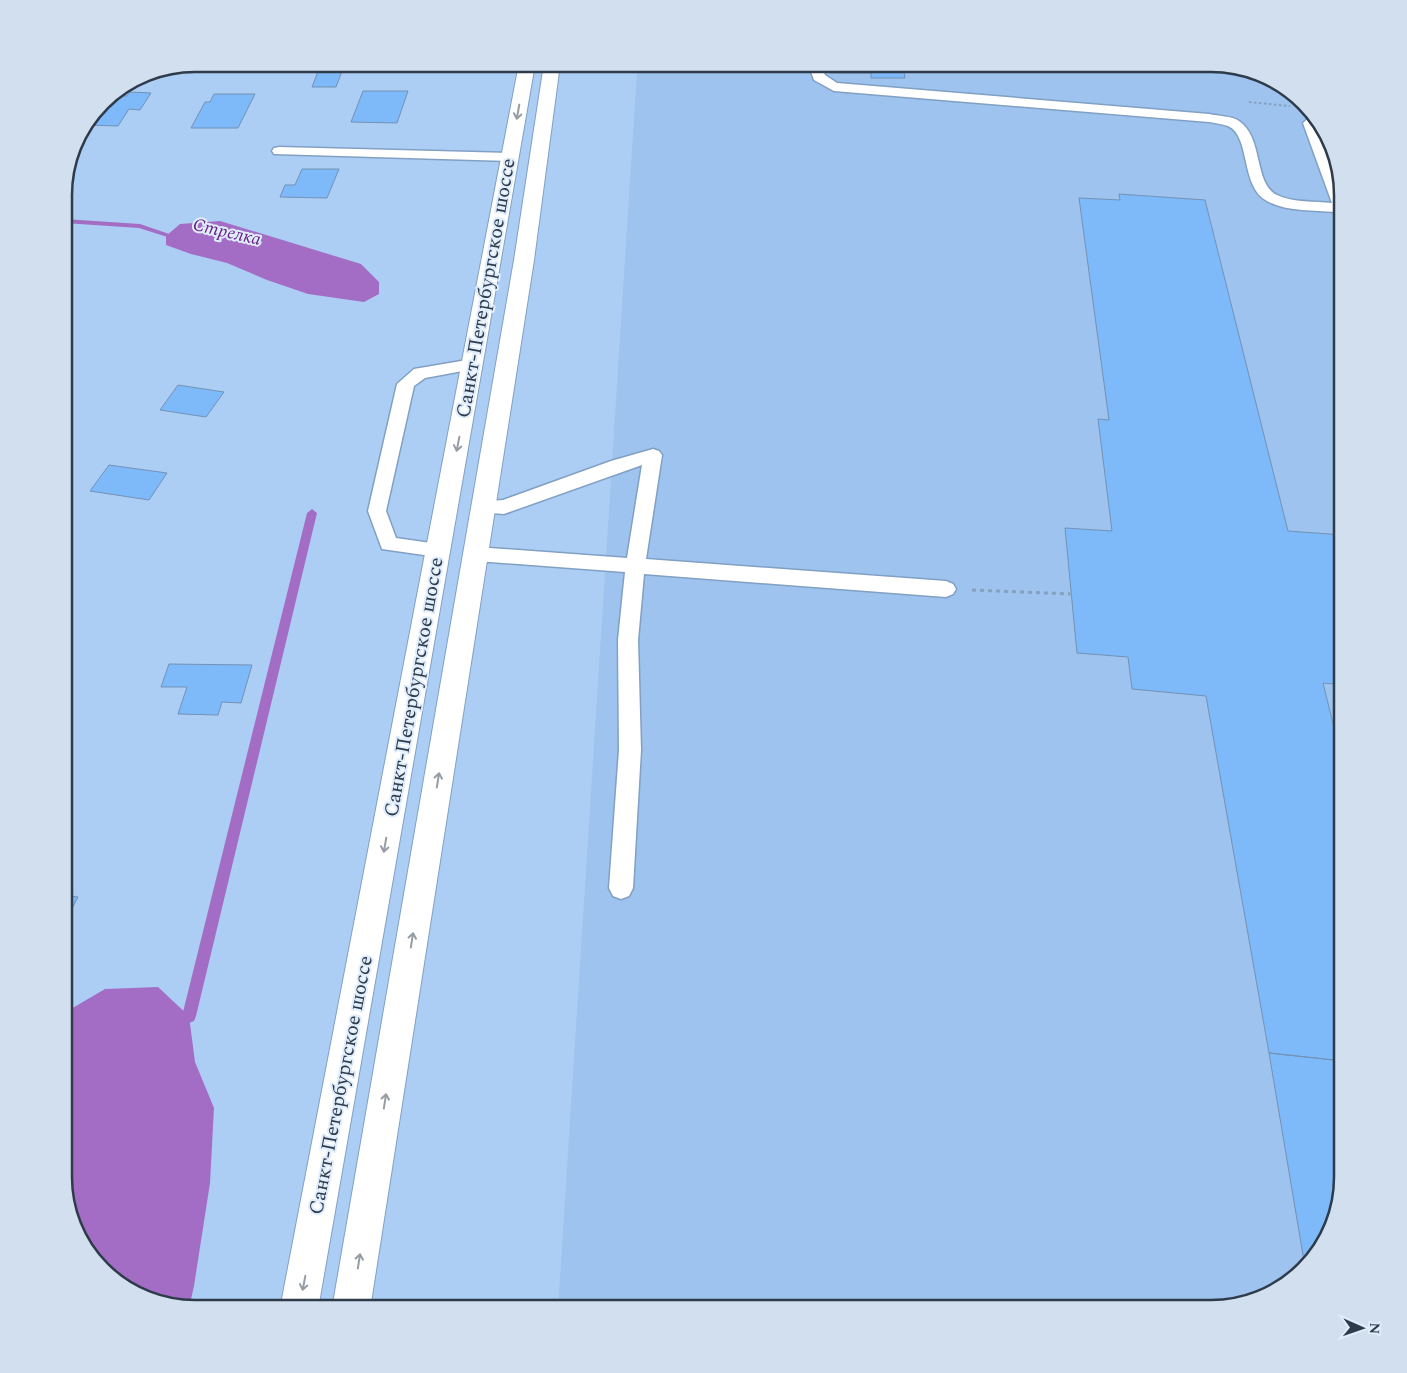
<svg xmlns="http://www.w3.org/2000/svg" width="1407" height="1373" font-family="Spectral,serif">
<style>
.built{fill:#9dc3ee}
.water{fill:#a46dc5}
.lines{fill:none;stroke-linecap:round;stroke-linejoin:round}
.stream{fill:#a46dc5;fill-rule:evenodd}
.building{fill:#7eb9fa;stroke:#7392b5}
.lane-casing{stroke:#81a0c4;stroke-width:3}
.primary-casing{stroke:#81a0c4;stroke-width:2}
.path-far1{stroke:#86a1c0;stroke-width:2;stroke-dasharray:2.5 2.5;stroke-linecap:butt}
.path{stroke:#86a1c0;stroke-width:3;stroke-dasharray:4 4;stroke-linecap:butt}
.lane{fill:#fff;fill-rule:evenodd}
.primary{fill:#fff;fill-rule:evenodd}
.oneway{stroke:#969da4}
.labels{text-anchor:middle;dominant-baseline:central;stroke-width:4;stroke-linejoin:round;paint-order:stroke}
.far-water-label{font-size:18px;font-style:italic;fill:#671e89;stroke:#e0edfc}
.street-label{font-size:20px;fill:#2d3b4a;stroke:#e0edfc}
.rim{fill:none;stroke:#2d3b4a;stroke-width:2.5}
</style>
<rect width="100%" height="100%" fill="#adcef4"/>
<path class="built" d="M824,64h396l50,13 40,31 23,37 10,50v983l-10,50 -34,48 -37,23 -50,10h-654l79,-1238z"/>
<path class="water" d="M220,221l141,43 18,18v12l-15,8 -56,-8 -41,-14 -40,-17 -36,-9 -25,-9v-9l14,-12z
M158,987l31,29 6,46 19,46 -4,75 -16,103 -5,22 -44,-9 -48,-34 -23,-37 -10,-50v-165l41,-24z"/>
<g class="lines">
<path class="stream" d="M64,219l76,5 44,15 -4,2 -41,-13 -75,-5z
M312,509l5,4 -121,503 -2,5 -5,2 -5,-2 -2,-5 125,-503z"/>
</g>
<path class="building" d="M829,64l74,1 2,13h-34v-5h-41z
M320,66h24l-8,21h-24z
M363,91h45l-11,32 -46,-1z
M130,92l21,1 -11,17 -11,-1 -11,17 -32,-1 19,-25h5l3,-5 14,1z
M214,94h41l-17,34h-47l14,-26h5z
M302,169h37l-12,29 -47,-1 5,-12h10z
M1119,194l86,6 83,331 55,4v150l-20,-2 20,81v297l-74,-8 -63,-357 -74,-7 -4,-32 -51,-4 -12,-125 47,3 -14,-112 11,1 -30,-222 41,2z
M178,385l46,7 -18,25 -46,-7z
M109,465l58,8 -18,27 -59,-9z
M169,664l83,1 -11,38 -19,-1 -4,13 -40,-1 9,-27h-26z
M64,895l14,2 -14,27z
M1269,1053l74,8v117l-10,50 -28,39z"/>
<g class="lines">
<g class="lane-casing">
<path id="lane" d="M808,64h12l5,11 12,8 372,31c9,2 23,2 30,7 25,17 14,62 38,74 16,8 38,6 55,8l-29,-80 11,-10 5,9 -2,2 26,70v24l-5,-1 -3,-5c-22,-2 -48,0 -68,-11 -27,-14 -16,-65 -39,-75 -6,-2 -13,-3 -19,-4l-375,-31 -20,-11z
M279,147l231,6 5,1 2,3 -2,3 -5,1 -236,-7 -2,-3 2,-3z
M473,359l6,1 2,4 -2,4 -54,10 -11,8 -28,125 10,27 49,7 3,5 -3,5 -7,2 -56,-8 -14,-38 29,-127 17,-15z
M653,449l6,2 3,4 -16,104 300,22 7,3 3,5 -3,5 -7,3 -302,-23 -6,66 3,110 -8,138 -4,8 -8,3 -8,-3 -4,-8 10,-138 -1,-110 7,-68 -149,-11 -7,-2 -3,-5 3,-5 7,-2 151,11 15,-93 -138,49 -27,-2 -2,-5 2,-5 26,-2 108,-39z"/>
</g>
<g class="primary-casing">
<path id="primary" d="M519,64h16l-217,1245h-38z
M544,64h16l-26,196 -164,1049h-38l182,-1049z"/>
</g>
<path class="path-far1" d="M1249,102l41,4"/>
<path class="path" d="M972,590l100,4"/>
<use href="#lane" class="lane"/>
<use href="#primary" class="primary"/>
</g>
<defs><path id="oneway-shaft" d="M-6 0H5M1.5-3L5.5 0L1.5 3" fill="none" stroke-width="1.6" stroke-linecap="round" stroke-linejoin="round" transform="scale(1.25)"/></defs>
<g class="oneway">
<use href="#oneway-shaft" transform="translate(518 112) rotate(100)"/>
<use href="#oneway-shaft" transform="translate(458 444) rotate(101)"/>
<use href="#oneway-shaft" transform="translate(438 780) rotate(-81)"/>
<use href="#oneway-shaft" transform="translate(385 845) rotate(100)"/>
<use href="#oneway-shaft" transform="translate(412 940) rotate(-81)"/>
<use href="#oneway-shaft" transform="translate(385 1101) rotate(-81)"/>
<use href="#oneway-shaft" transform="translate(359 1261) rotate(-81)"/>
<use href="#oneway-shaft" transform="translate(304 1283) rotate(101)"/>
</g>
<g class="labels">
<g class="far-water-label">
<text transform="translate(227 232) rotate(13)">Стрелка</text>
</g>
<g class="street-label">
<text transform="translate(486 288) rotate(-80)">Санкт-Петербургское шоссе</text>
<text transform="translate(414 687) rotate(-80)">Санкт-Петербургское шоссе</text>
<text transform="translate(341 1085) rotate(-79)">Санкт-Петербургское шоссе</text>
</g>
</g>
<path d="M0 0H1407V1373H0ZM195 72H1211A123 123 0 0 1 1334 195V1177A123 123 0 0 1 1211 1300H195A123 123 0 0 1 72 1177V195A123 123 0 0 1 195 72Z" fill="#d2dfee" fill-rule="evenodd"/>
<path class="rim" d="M195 72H1211A123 123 0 0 1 1334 195V1177A123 123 0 0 1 1211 1300H195A123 123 0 0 1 72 1177V195A123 123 0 0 1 195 72Z"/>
<g transform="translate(1362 1328) rotate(92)" stroke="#e0edfc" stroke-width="4" paint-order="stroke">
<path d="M0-4L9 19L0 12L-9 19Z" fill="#2d3b4a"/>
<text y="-8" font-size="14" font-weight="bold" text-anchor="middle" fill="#2d3b4a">N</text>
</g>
</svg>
